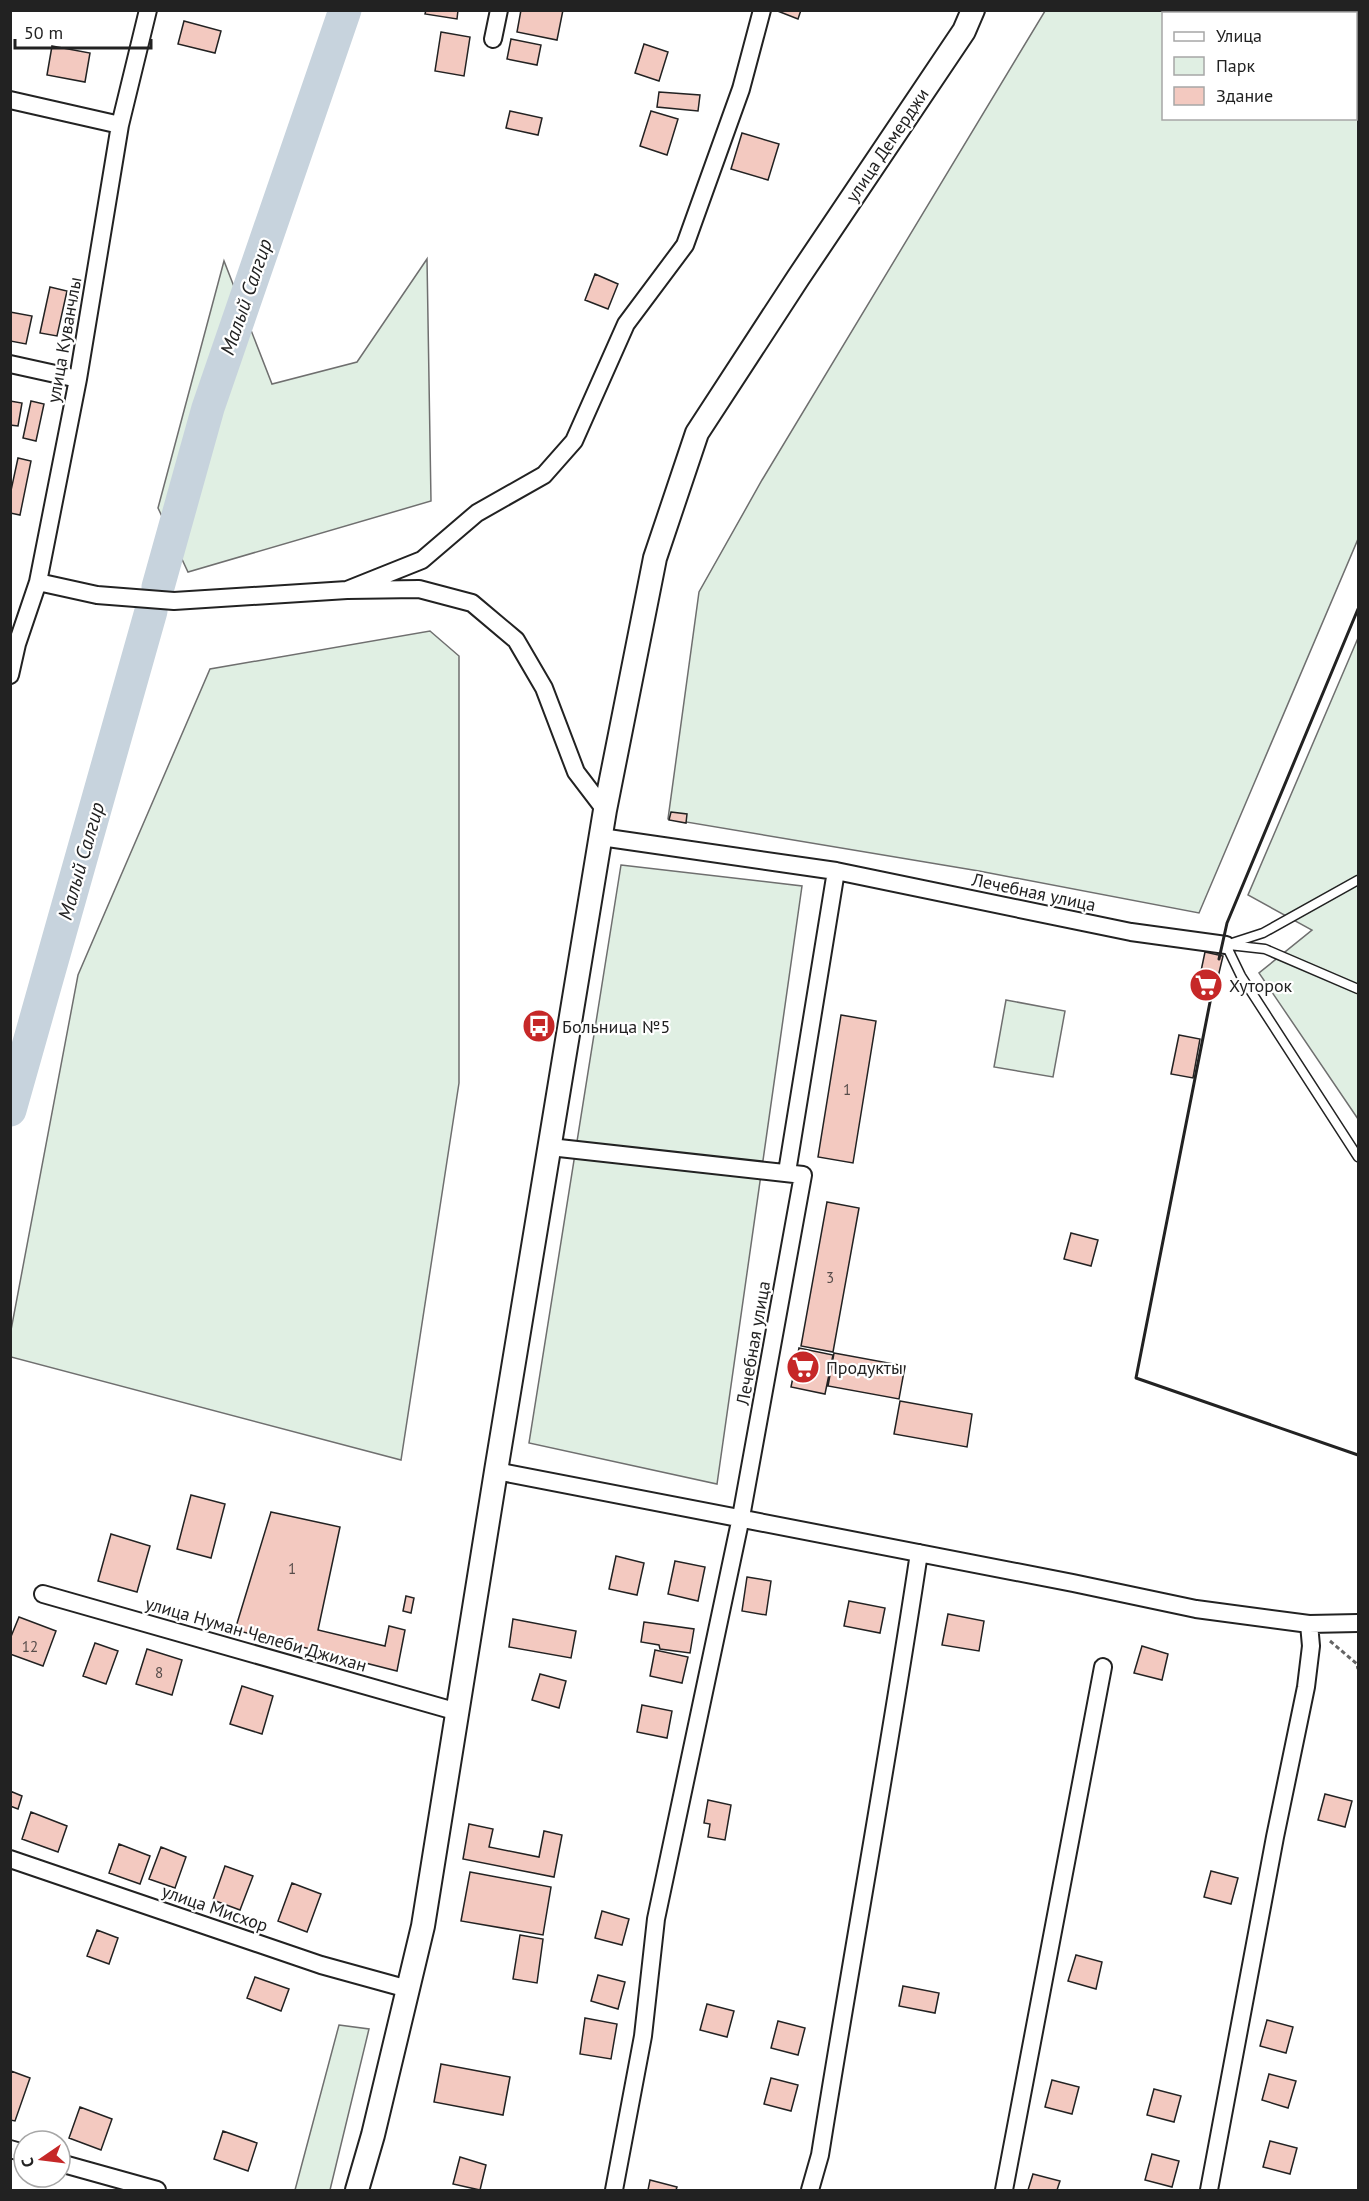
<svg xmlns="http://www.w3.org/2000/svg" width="1369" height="2201" font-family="'PT Sans',sans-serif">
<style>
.green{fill:#e0efe3;stroke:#6f6f6f;stroke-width:1.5;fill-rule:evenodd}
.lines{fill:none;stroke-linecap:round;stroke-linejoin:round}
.river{stroke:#c7d3dd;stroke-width:33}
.building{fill:#f3c9c0;stroke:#222;stroke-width:1.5}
.service-casing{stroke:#222;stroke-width:11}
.minor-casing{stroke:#222;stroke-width:20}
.secondary-casing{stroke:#222;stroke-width:26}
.path{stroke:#646464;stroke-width:3;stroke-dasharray:4.5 3;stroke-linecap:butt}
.service{stroke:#fff;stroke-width:8}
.minor{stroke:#fff;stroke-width:16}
.secondary{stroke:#fff;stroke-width:22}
.wall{stroke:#222;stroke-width:3}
.labels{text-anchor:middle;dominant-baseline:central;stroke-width:4.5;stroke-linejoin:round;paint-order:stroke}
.number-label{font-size:15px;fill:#564c4a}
.street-label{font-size:18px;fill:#222;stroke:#fff}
.poi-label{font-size:18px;fill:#222;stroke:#fff;text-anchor:start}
.water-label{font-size:20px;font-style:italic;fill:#222;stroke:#fff}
</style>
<rect width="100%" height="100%" fill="#fff"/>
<path class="green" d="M1045,11h313v528l-159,374 -220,-42 -311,-52 31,-227 63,-112zM1164,14h192v104h-192z
M427,259l4,242 -243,71 -30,-64 66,-247 48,123 85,-22z
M430,631l29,25v427l-58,377 -390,-103v-27l67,-355 132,-306z
M1358,638v481l-99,-146 53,-43 -64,-35z
M621,865l181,21 -85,598 -188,-41z
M1006,1000l59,11 -12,66 -59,-10z
M339,2025l30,4 -39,161h-35z"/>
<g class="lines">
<path class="river" d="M158,587l50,-179 137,-398
M10,1110l141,-499"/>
</g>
<path class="building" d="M426,10h32l-1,9 -32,-5z
M521,10h42l-6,30 -40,-8z
M775,10h26l-3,9z
M184,21l37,10 -6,22 -37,-9z
M441,32l29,5 -6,39 -29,-5z
M511,39l30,6 -4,20 -30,-6z
M644,44l24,8 -9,29 -24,-8z
M52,46l38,7 -5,29 -38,-7z
M659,92l41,3 -2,16 -41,-4z
M510,111l32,7 -4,17 -32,-7z
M651,111l27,8 -11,36 -27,-9z
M742,133l37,11 -11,36 -37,-11z
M595,274l23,10 -10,25 -23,-9z
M50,287l17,4 -10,45 -17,-3z
M10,312l22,4 -6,28 -16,-3z
M10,401l12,2 -4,23 -8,-1z
M31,401l13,3 -8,37 -13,-3z
M18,458l13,3 -11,54 -10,-2v-18z
M671,812l16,2 -1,9 -17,-3z
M1205,952l18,4 -9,38 -17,-4z
M841,1015l35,6 -23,142 -35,-6z
M1179,1035l21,4 -7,39 -22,-4z
M827,1202l32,6 -26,144 -32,-6z
M1071,1233l27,7 -7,26 -27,-7z
M799,1348l34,7 -8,39 -34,-7z
M834,1353l71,13 -6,33 -71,-13z
M900,1401l72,13 -5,33 -73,-13z
M191,1495l34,9 -14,54 -34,-9z
M271,1512l69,15 -22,103 67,16 4,-20 16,4 -8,41 -162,-41z
M111,1534l39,12 -13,46 -39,-11z
M616,1556l28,7 -7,32 -28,-6z
M675,1561l30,6 -7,34 -30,-7z
M747,1577l24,4 -5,34 -24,-4z
M406,1596l8,2 -3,15 -8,-2z
M849,1601l36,7 -5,25 -36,-7z
M948,1614l36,7 -5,30 -37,-6z
M19,1617l37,14 -13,35 -33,-12v-15z
M513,1619l63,12 -5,27 -62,-11z
M644,1622l50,7 -4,24 -30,-4 -1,-4 -18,-3z
M95,1643l23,8 -12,33 -23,-8z
M1142,1646l26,8 -6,26 -28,-7z
M147,1649l35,11 -10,35 -36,-11z
M655,1650l33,7 -6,26 -32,-7z
M540,1674l26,7 -7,27 -27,-8z
M242,1686l31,10 -11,38 -32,-10z
M642,1705l30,6 -5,27 -30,-6z
M10,1791l12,5 -4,13 -8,-3z
M1325,1794l27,7 -7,26 -27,-7z
M708,1800l23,5 -6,35 -17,-3 2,-13 -6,-1z
M31,1812l36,14 -9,26 -36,-13z
M469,1824l24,5 -4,18 50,10 5,-26 18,4 -8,42 -91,-18z
M119,1844l31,12 -10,28 -31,-11z
M161,1847l25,10 -11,31 -26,-9z
M225,1866l28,10 -13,34 -27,-10z
M1211,1871l27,7 -7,26 -27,-7z
M470,1872l81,15 -8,48 -82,-14z
M292,1883l29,11 -14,38 -29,-11z
M602,1911l27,8 -7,26 -27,-7z
M97,1930l21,8 -9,26 -22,-8z
M520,1935l23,4 -6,44 -24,-4z
M1076,1955l26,7 -6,27 -28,-8z
M598,1975l27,7 -7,27 -27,-8z
M255,1977l34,12 -8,22 -34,-13z
M903,1986l36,7 -4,20 -36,-7z
M707,2004l27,7 -7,26 -27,-7z
M585,2018l32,6 -6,35 -31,-5z
M1267,2020l26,7 -7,26 -26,-7z
M778,2021l27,7 -7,27 -27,-7z
M441,2064l69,13 -7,38 -69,-13z
M11,2071l19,7 -15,43 -5,-1z
M1269,2074l27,7 -8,27 -26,-8z
M771,2078l27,7 -7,26 -27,-7z
M1052,2080l27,7 -7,27 -27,-7z
M1154,2089l27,7 -7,26 -27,-7z
M80,2107l32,12 -11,31 -32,-12z
M223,2131l34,12 -9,28 -34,-12z
M1270,2141l27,7 -7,26 -27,-7z
M1152,2154l27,7 -7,26 -27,-7z
M460,2157l26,8 -6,25 -27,-6z
M1033,2174l27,7 -3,9h-29z
M650,2180l27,7 -1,3h-28z"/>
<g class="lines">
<g class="service-casing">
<path id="service" d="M1358,880l-95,53 -37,12 15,31 117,181
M1229,945l36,4 93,40"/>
</g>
<g class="minor-casing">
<path id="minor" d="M493,39l6,-29
M10,100l110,25
M10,364l68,15
M38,582l59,13 77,6 173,-11 72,-1 53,14 44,37 28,48 32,84 29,38
M347,590l75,-30 55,-47 67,-38 30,-34 52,-117 59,-79 56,-156 21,-79
M10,675l7,-31 21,-62 40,-203 42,-254 28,-115
M601,837l235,34 295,61 95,13
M550,1147l253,28 -62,342 -85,402 -13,117 -29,154
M787,1172l49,-301
M496,1471l577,112 123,26 113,15 49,-1
M43,1594l415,118
M10,1859l311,106 87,24
M10,2149l14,4
M60,2163l97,27
M810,2190l10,-35c32,-201 69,-401 99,-602
M1004,2190l99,-523
M1209,2190l66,-353 31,-150 5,-41 -2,-22"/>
</g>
<g class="secondary-casing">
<path id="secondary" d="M357,2190l16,-55 50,-209 73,-455 109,-661 50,-252 42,-125 101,-155 166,-247 9,-21"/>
</g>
<path class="path" d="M1330,1641l27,23 1,5"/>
<use href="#service" class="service"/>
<use href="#minor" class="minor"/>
<use href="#secondary" class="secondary"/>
<path class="wall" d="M1219,959l8,-36 131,-314
M1212,992l-76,386 222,77"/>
</g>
<defs>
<g id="supermarket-disc" transform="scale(1.725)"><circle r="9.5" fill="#c62828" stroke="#fff"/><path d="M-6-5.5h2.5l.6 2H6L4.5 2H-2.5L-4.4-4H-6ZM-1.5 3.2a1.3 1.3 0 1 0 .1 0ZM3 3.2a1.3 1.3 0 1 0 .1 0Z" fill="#fff"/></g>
<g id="bus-disc" transform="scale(1.725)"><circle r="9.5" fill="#c62828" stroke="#fff"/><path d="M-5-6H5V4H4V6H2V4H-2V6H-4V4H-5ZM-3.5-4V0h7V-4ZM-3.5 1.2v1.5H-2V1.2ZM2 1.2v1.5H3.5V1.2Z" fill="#fff"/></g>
</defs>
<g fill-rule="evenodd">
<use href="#supermarket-disc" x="1206" y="985"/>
<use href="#bus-disc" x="539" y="1026"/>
<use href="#supermarket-disc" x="803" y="1367"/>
</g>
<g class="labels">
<g class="number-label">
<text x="847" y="1089">1</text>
<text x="830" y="1277">3</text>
<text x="292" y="1568">1</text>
<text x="30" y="1646">12</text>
<text x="159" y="1672">8</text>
</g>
<g class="street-label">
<text transform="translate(887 145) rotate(-56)">улица Демерджи</text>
<text transform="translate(64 340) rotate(-80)">улица Куванчлы</text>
<text transform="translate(1034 892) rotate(12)">Лечебная улица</text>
<text transform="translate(753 1343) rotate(-80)">Лечебная улица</text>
<text transform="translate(256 1634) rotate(16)">улица Нуман Челеби Джихан</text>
<text transform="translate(215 1908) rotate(19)">улица Мисхор</text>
</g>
<g class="poi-label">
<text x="1229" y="985">Хуторок</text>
<text x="562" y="1026">Больница №5</text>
<text x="826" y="1367">Продукты</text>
</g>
<g class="water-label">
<text transform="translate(246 297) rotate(-71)">Малый Салгир</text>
<text transform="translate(81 861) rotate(-74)">Малый Салгир</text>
</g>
</g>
<rect width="1369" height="2201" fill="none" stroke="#222222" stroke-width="24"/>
<rect x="1162" y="12" width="195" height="108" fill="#ffffff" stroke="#a7a7a7" stroke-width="1.5"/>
<rect x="1174" y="32" width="30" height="9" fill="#ffffff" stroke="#a7a7a7" stroke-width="1.5"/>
<text x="1216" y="42" font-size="18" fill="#222222">Улица</text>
<rect x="1174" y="57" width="30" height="18" fill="#e0efe3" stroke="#a7a7a7" stroke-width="1.5"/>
<text x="1216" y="72" font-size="18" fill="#222222">Парк</text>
<rect x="1174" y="87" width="30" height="18" fill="#f3c9c0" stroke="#a7a7a7" stroke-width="1.5"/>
<text x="1216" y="102" font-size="18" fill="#222222">Здание</text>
<g transform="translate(42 2159) rotate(256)"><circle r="28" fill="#ffffff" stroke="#a7a7a7" stroke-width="1.5"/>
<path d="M0-4.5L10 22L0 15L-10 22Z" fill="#c62828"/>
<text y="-9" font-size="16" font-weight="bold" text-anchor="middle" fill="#222222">С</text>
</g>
<path d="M15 39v9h136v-9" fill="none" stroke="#222222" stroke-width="3"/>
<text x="24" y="39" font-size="18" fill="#222222" stroke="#ffffff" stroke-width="4.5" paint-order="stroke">50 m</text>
</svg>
